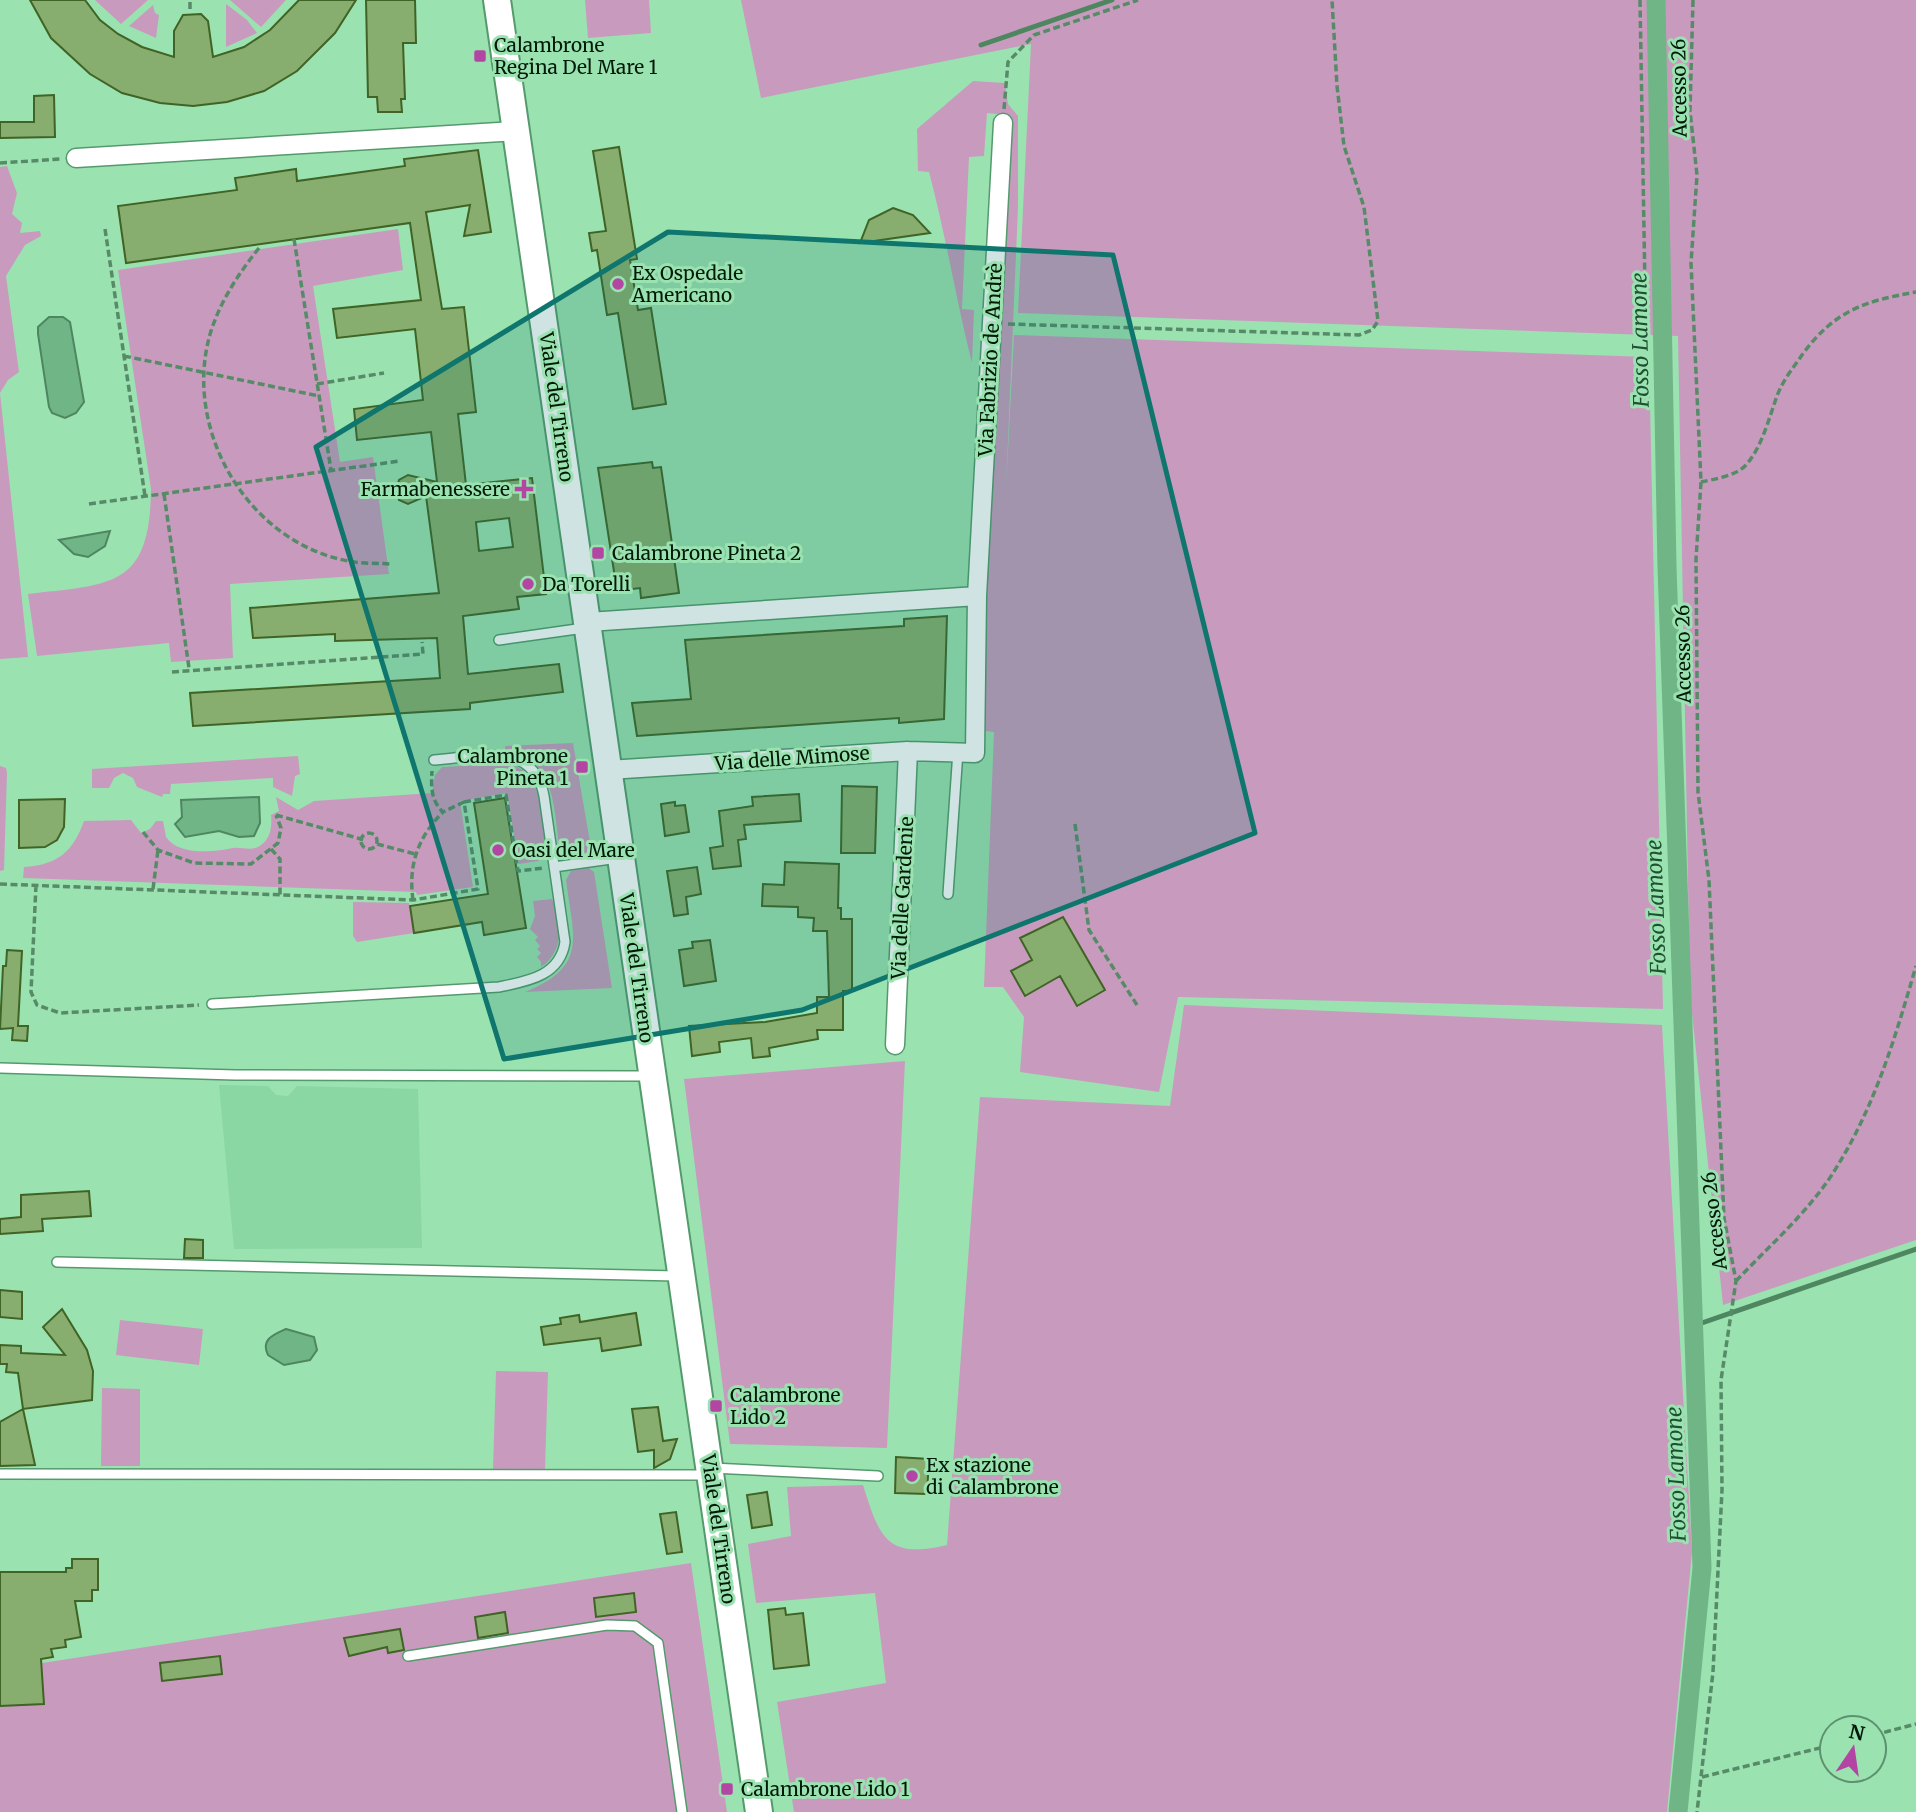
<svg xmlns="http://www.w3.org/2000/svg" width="1916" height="1812" font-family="Merriweather,serif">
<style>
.built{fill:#8ad7a3}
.green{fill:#c89bbe}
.water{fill:#70b586;stroke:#4e8660;stroke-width:2}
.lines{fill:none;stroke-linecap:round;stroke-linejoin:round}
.stream{stroke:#4e8660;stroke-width:5}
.canal{stroke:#70b586;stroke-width:19}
.building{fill:#87ae6e;stroke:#406326;stroke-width:2;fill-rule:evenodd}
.service-casing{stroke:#559a6d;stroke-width:12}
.minor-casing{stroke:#559a6d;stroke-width:21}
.secondary-casing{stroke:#559a6d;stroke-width:30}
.path{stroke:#578b68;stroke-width:3.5;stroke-dasharray:7 3.5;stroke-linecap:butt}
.service{stroke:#fff;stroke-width:9}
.minor{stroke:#fff;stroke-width:18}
.secondary{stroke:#fff;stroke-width:26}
.marked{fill:#0f766e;fill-opacity:0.2;stroke:#0f766e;stroke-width:5;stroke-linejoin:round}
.poi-dot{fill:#b345a3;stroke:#9be2b1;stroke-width:2.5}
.labels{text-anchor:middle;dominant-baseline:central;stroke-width:6;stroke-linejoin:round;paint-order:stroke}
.poi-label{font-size:19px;fill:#001a09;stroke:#9be2b1;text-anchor:start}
.street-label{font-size:19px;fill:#001a09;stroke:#9be2b1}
.water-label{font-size:21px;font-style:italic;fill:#1e5132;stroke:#9be2b1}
</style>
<rect width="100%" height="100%" fill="#9be2b1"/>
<path class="built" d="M219,1085l49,1 8,9 12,1 9,-10 121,3 4,159 -188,1z"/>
<path class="green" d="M95,0h53l-27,24z
M230,0h56l-25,27z
M585,0h64l2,33 -63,5z
M741,0h1175v1240l-193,65 -33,-311 -12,-658 -660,-23 13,-269 -270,54z
M226,4l21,16 10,13 -31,14z
M153,5l2,8 4,2 -3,23 -27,-12z
M973,81l32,2 3,21 10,12v92l-12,280 8,-153 635,22 14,652 -485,-12 -19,95 -139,-20 4,-55 -21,-30h-19l10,-255 -9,-1 -5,-7 26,-609 -19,-2 -3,43 -15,1 -7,152 12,1 -2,53c-16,-63 -26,-127 -43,-191l-11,-1 -1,-42z
M7,166l10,27 -5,21 10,9 -2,10 20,-2 1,5 -16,9 -19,31 13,96 -11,8 -8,13 28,264 -28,2v-492z
M398,229l5,41 -90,16 27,176 33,-5 16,117 -159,10 3,74 -62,4 -2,-19 -132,13 -9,-62c84,-10 122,-6 123,-105l-33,-219z
M573,743l18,105c-6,9 -23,10 -31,3 -7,-43 -3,-91 -55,-100v-5z
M298,756l2,18 -5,2 -3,20 -19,-9v-9l-102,6 -1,10h-7l-1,3 -25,-10 -4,-9 -10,-5 -9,5 -5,10h-17v-19z
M502,764c43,0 40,59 44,90l-8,7 -19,3 -12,-71 -47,8 13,86 -56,8 -1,-3 -393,-14 1,-11c33,-2 49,-15 60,-46l47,-1 10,13 9,-4 6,-8h7l3,16c13,19 48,15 67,11 10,-1 19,4 28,-3 10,-7 11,-19 10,-30l8,-4 -3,-14 22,13 16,-9 118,-8 3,-18 7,-8z
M0,766l6,2 1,5 -3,97 -4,1z
M589,868l5,4 18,116 -87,4c64,-26 48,-55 41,-112l5,-9z
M552,899c12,22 11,54 -11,68v-5l-4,-5 4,-4 -4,-4 3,-3 -5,-6 3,-3 -8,-8 5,-13 -2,-15z
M353,902l56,1 5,30 -57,9 -4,-6z
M1184,1005l478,20 30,527 -25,260h-873l-17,-110 109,-19 -11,-90 -119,10 -8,-59 43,-8 -4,-49 76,-2c17,54 24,74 84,60l33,-448 190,9z
M905,1061l-18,387 -157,-4 -46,-365z
M120,1320l83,9 -4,36 -83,-10z
M496,1371l52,1 -3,98 -52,-1z
M102,1388l38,1v77h-39z
M691,1563l36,249h-727v-138l42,-11z"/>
<path class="water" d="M49,317h14l7,5 14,80 -8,11 -11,5 -13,-5 -3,-6 -11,-73v-7z
M110,531l-5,15 -17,11 -14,-3 -15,-14z
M259,797l1,26 -6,13 -15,1 -20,-6 -34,6 -10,-13 7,-7 -1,-17z
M286,1329l28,8 3,13 -7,10 -26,5 -16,-10c-8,-16 7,-21 18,-26z"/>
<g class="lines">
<path class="stream" d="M981,45l131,-45
M1696,1325l220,-76"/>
<path class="canal" d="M1656,0l11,567 35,1001 -24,244"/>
</g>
<path class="building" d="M30,0h55l15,20 18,14 24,13 32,10v-26l9,-16 18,-1 7,7 5,36 31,-10 26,-17 29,-30h57l-21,33 -38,38 -33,20 -37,11 -34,4 -33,-3 -38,-10 -32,-19 -39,-36z
M366,0h49l1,43h-13l2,56h-4l1,13h-24l-1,-15h-9z
M54,95l1,42 -55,1v-16h34v-26z
M619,147l18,112 -7,1 8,50 13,-2 15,96 -33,5 -15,-96 -11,2 -10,-65 -5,1 -3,-18 17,-2 -13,-80z
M478,150l13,82 -27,4 6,-31 -44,7 16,97 22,-2 12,105 -18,2 8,71 66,-7 14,116 -29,3 2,12 -56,7 5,58 91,-10 4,28 -93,11v6l-277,17 -3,-33 250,-15 -3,-40 -102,3v-7l-82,4 -3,-30 189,-15 -13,-97 -18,8 -9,-4 -3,-10 3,-10 9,-5 29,7 -6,-50 -74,8 -3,-31 69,-9 -8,-71 -78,9 -4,-29 88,-9 -11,-77 -284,40 -8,-57 119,-16 -2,-12 61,-9 1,12 108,-15 -1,-7zM509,518l4,29 -34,4 -3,-29z
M893,208l20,7 17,18 -70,10 9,-23z
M652,462l1,6 8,-1 18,126 -38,5 -1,-10 -23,3 -19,-123z
M947,616l-3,103 -45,4v-5l-262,18 -5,-33 59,-4 -6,-59 219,-14v-7z
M842,786l35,1 -2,66h-34z
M799,794l2,27 -57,4 2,14 -8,1 3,26 -28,3 -3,-21 13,-2 -4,-35 34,-5 -1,-9z
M505,798l21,130 -42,7 -2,-13 -68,11 -4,-27 78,-12 -14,-91z
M65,799l-1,28 -7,13 -12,7 -26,1v-48z
M675,802v4l10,-1 4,27 -24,4 -4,-32z
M785,862l54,2 -1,44h3v11h11v72h-9v39h-26l1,9 -49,9 1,8 -17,2 -2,-20 -32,4 1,10 -28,4 -3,-30 76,-4 52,-9v-16h12l-2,-66h-14l1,-13 -16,-1v-10l-36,-1 1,-22 21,1z
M697,867l4,27 -15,3 2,17 -14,2 -7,-45z
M1063,917l42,73 -28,16 -17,-30 -35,20 -14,-25 21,-11 -12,-22z
M710,940l6,41 -32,5 -5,-36 14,-2 -1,-6z
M7,950l15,1 -4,75h10l-1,15 -15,-1 1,-12 -13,1 3,-63h3z
M89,1191l2,25 -49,3 1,12 -43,3v-15l21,-2v-22z
M185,1239l18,1v18h-19z
M0,1290l22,2v27l-22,-2z
M62,1309l25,41 6,21 -1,29 -69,9 -5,-36 -12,-1 1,-8h-7v-19l21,1v7l44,2 -22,-28z
M636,1313l5,32 -39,6 -2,-13 -56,7 -3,-18 20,-3 -1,-6 19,-3 1,7z
M658,1407l5,34 14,-2 -7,20 -16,9v-18l-16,2 -6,-43z
M23,1409l12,56 -35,1v-44z
M896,1457l33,2 -2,35 -32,-1z
M767,1492l5,33 -20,3 -5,-33z
M676,1512l6,40 -15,2 -7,-40z
M72,1559h26v31h-6v11h-17l6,36 -16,3 1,7 -15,2 2,8 -12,2 3,45 -44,2v-134h66v-4h6z
M634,1593l2,19 -40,5 -2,-19z
M785,1608l1,7 17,-2 6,52 -35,4 -6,-59z
M505,1612l3,21 -30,5 -3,-21z
M400,1629l4,21 -16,3 -1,-6 -38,9 -5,-18z
M220,1656l2,18 -60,7 -2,-18z"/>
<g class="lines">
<g class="service-casing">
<path id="service" d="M499,640l85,-12
M554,867l64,-9
M948,894l10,-143
M212,1004l287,-17c29,-6 61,-11 66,-45l-21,-146c-10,-56 -68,-39 -110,-36
M0,1068l235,7 416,1
M57,1262l620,14
M712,1468l166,8
M0,1474l709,1
M408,1656l199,-31 28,1 23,17 24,169"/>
</g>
<g class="minor-casing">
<path id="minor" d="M76,158l440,-27
M588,622l389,-26
M608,770l300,-19 67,2 2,-157 26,-473
M895,1045l13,-294"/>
</g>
<g class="secondary-casing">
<path id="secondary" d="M497,0l262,1812"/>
</g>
<path class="path" d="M1640,0l6,345
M1693,0l-3,111 7,64 -6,88 10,219 -5,77 2,233 11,88 15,338 12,63 -15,99 1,110 -9,182 -16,140
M190,9v-9
M1004,109l4,-47 26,-27 104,-35
M0,163l61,-4
M105,229l40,267
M294,239l37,231
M259,248c-20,25 -38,52 -48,83 -30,97 36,211 137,230 14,3 29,2 43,3
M1008,324l351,11 13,-5 6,-9 -14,-114 -20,-61 -7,-60 -5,-86
M124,356l195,40
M317,384l67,-11
M1701,482c14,-3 35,-6 45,-17 16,-18 23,-47 31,-69 6,-16 16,-28 25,-41 32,-44 62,-54 114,-63
M164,494l25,174
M89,504l311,-43
M172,672l251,-18 -1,-12
M464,802l42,-7 12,76 26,-3
M276,815l85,24
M1075,824l14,106 48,75
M143,832l15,18 36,13 57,1 27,-21 3,-15 -5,-13
M361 841a8 8 0 1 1 16 0a8 8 0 1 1-16 0Z
M377,844l38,10
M271,849l9,10v36
M0,884l413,16 65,-11 -14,-87 -21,10c-12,-11 -12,-25 -11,-41
M36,885l-5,107 6,13 23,8 139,-8
M153,889l5,-39
M413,900c-5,-35 5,-63 30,-88
M1736,1281c35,-37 76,-72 102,-116 38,-62 58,-130 78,-199
M1874,1735l42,-11
M1702,1777l130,-32"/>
<use href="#service" class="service"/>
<use href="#minor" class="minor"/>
<use href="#secondary" class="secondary"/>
</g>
<path class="marked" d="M668,232l445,23 142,578 -453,177 -298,49 -188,-612z"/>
<g class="poi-dot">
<rect x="473" y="49" width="14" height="14" rx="3.5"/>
<circle cx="618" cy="284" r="7"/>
<path d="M520.5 478.5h7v7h7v7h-7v7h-7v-7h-7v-7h7z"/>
<rect x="591" y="546" width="14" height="14" rx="3.5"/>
<circle cx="528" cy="584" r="7"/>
<rect x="575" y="760" width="14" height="14" rx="3.5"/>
<circle cx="498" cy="850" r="7"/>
<rect x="709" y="1399" width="14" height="14" rx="3.5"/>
<circle cx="912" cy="1476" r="7"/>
<rect x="720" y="1782" width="14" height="14" rx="3.5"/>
</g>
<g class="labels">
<g class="poi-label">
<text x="494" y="45">Calambrone<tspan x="494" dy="22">Regina Del Mare 1</tspan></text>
<text x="632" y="273">Ex Ospedale<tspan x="632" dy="22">Americano</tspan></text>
<text x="510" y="489" text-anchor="end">Farmabenessere</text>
<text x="612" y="553">Calambrone Pineta 2</text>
<text x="542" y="584">Da Torelli</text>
<text x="568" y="756" text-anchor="end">Calambrone<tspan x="568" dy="22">Pineta 1</tspan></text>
<text x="512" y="850">Oasi del Mare</text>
<text x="730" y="1395">Calambrone<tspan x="730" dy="22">Lido 2</tspan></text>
<text x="926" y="1465">Ex stazione<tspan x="926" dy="22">di Calambrone</tspan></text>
<text x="741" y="1789">Calambrone Lido 1</text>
</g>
<g class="street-label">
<text transform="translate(1679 88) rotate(-91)">Accesso 26</text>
<text transform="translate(990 360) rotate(-87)">Via Fabrizio de Andrè</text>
<text transform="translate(557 407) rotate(82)">Viale del Tirreno</text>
<text transform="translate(1683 654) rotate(-91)">Accesso 26</text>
<text transform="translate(792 758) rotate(-4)">Via delle Mimose</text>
<text transform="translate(902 898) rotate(-87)">Via delle Gardenie</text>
<text transform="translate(637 968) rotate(82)">Viale del Tirreno</text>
<text transform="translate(1714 1221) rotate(-97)">Accesso 26</text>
<text transform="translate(719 1529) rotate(82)">Viale del Tirreno</text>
</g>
<g class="water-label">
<text transform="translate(1640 340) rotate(-91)">Fosso Lamone</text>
<text transform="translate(1656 907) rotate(-92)">Fosso Lamone</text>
<text transform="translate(1676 1474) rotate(-92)">Fosso Lamone</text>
</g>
</g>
<g transform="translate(1853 1749) rotate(13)"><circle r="33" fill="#9be2b1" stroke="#5d926e" stroke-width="2"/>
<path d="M0-5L12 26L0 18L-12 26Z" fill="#b345a3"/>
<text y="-10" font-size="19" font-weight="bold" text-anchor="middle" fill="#001a09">N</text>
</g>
</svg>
